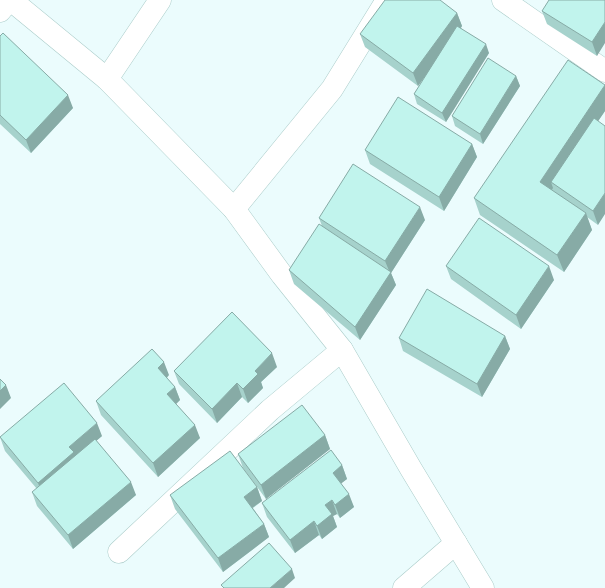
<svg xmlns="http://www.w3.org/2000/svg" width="605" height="588" font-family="Overpass,sans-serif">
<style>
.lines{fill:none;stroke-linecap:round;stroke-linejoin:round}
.minor-casing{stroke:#aaccc9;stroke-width:23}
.tertiary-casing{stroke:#aaccc9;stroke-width:23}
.minor{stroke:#fff;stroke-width:22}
.tertiary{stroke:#fff;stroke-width:22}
.wall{fill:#a6d2cc}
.shaded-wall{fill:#87aba6}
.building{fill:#c1f4ed;stroke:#87aba6}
</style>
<rect width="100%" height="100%" fill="#ebfcfd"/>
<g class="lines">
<g class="minor-casing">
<path id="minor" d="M503,0l102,71
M0,11l9,-11
M107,79l53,-79
M234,209l98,-120 55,-89
M119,552l151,-142 72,-60
M404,588l52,-45"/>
</g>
<g class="tertiary-casing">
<path id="tertiary" d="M11,0l96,79 127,130 48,66 60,75 69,119 72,119"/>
</g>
<use href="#minor" class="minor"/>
<use href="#tertiary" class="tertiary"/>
</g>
<path class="wall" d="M605,0l-8,56 -50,-32 -5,-13z
M457,13l5,13 -1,2 28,25 -43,69 -29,-18 -3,-10 13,-20 -9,12 -53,-39 -5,-13z
M0,36l73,72 -42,45 -31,-29z
M516,76l4,10 -37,58 -28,-18 -3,-10z
M605,85v26l-7,10v104l-11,-8 5,13 -28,42 -84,-57 -6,-17z
M472,144l5,13 -33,54 -74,-47 -5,-14z
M319,218l106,2 -34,53 5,12 -36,55 -66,-56 -5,-14 33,-44z
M446,266l108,14 -33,49 -70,-50z
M505,336l5,13 -28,48 -79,-46 -4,-13z
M277,367l-16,15 2,6 -15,15 -6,-6 -25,26 -38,-39 -5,-13z
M169,375l-2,3 8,9 5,13 -4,4 24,34 -42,39 -57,-62 -5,-14z
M325,435l5,14 -64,50 -23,-31 -5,-14z
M102,436l-6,5 40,54 -63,54 -36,-43 -5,-14 5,-3 -32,-38 -5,-14z
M342,465l5,14 -6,4 13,24 -14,11 -3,-4 -4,2 4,11 -15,12 -3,-4 -24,18 -28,-36 -5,-14z
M257,487l5,14 -9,7 11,16 5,13 -46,35 -48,-63 -5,-14z"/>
<path class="shaded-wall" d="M457,13l5,13 -44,60 -5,-13z
M605,22v21l-8,13 -5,-14z
M486,44l3,9 -43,69 -4,-9z
M516,76l4,10 -37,58 -3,-10z
M605,85v26l-50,74 -4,-3 2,6 -7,11 -6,-17z
M68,95l5,13 -42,45 -5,-13z
M472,144l5,13 -33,54 -5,-14z
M605,193v21l-7,11 -5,-14z
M420,207l5,13 -34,53 5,12 -36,55 -5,-13 35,-54 -5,-12z
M586,213l6,17 -28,42 -7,-17z
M549,266l5,14 -33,49 -5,-14z
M505,336l5,13 -28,48 -5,-13z
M272,353l5,14 -16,15 2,6 -15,15 -5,-14 12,-18z
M164,362l5,13 -6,6 -5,-13z
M237,383l5,14 -25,26 -5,-14z
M6,385l5,13 -11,11v-18z
M175,387l5,13 -8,8 -5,-14z
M97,423l5,13 -26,22 -33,39 -5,-14 31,-36z
M195,425l5,13 -42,39 -5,-14z
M325,435l5,14 -64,50 -5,-14z
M342,465l5,14 -9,7 -5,-13z
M131,482l5,13 -63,54 -5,-14z
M257,487l5,14 -13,9 -5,-13z
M349,494l5,13 -14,11 -5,-13z
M332,500l5,14 -4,2 4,11 -15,12 -5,-13 8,-21z
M314,521l5,14 -24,18 -5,-13z
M264,524l5,13 -46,35 -5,-14z
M292,569l3,9 -11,10h-14z"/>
<path class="building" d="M385,0h55l17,13 -44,60 -53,-39z
M549,0h56v22l-13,20 -50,-31z
M457,26l29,18 -44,69 -28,-19z
M3,33l65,62 -42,45 -26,-25v-79z
M488,58l28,18 -36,58 -28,-18z
M568,60l37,25 -65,97 46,31 -29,42 -83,-57z
M398,97l74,47 -33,53 -74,-47z
M594,118l11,8v67l-12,18 -42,-29z
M353,164l67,43 -35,54 -66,-43z
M479,218l70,48 -33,49 -70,-49z
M319,224l72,48 -36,55 -66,-57z
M427,289l78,47 -28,48 -78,-46z
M232,312l40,41 -17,18 3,3 -15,15 -6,-6 -25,26 -38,-38z
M152,349l12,13 -6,6 17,19 -8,7 28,31 -42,38 -57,-62z
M0,379l6,6 -6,6z
M64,383l33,40 -28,24 5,5 -36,31 -38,-46z
M302,405l23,30 -64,50 -23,-31z
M95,439l36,43 -63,53 -36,-43z
M331,450l11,15 -9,8 16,21 -14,11 -3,-5 -7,5 7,9 -15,12 -3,-5 -24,19 -28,-37z
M230,451l27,36 -13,10 20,27 -46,34 -48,-63z
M269,543l23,26 -22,19h-46l-3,-3z"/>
</svg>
